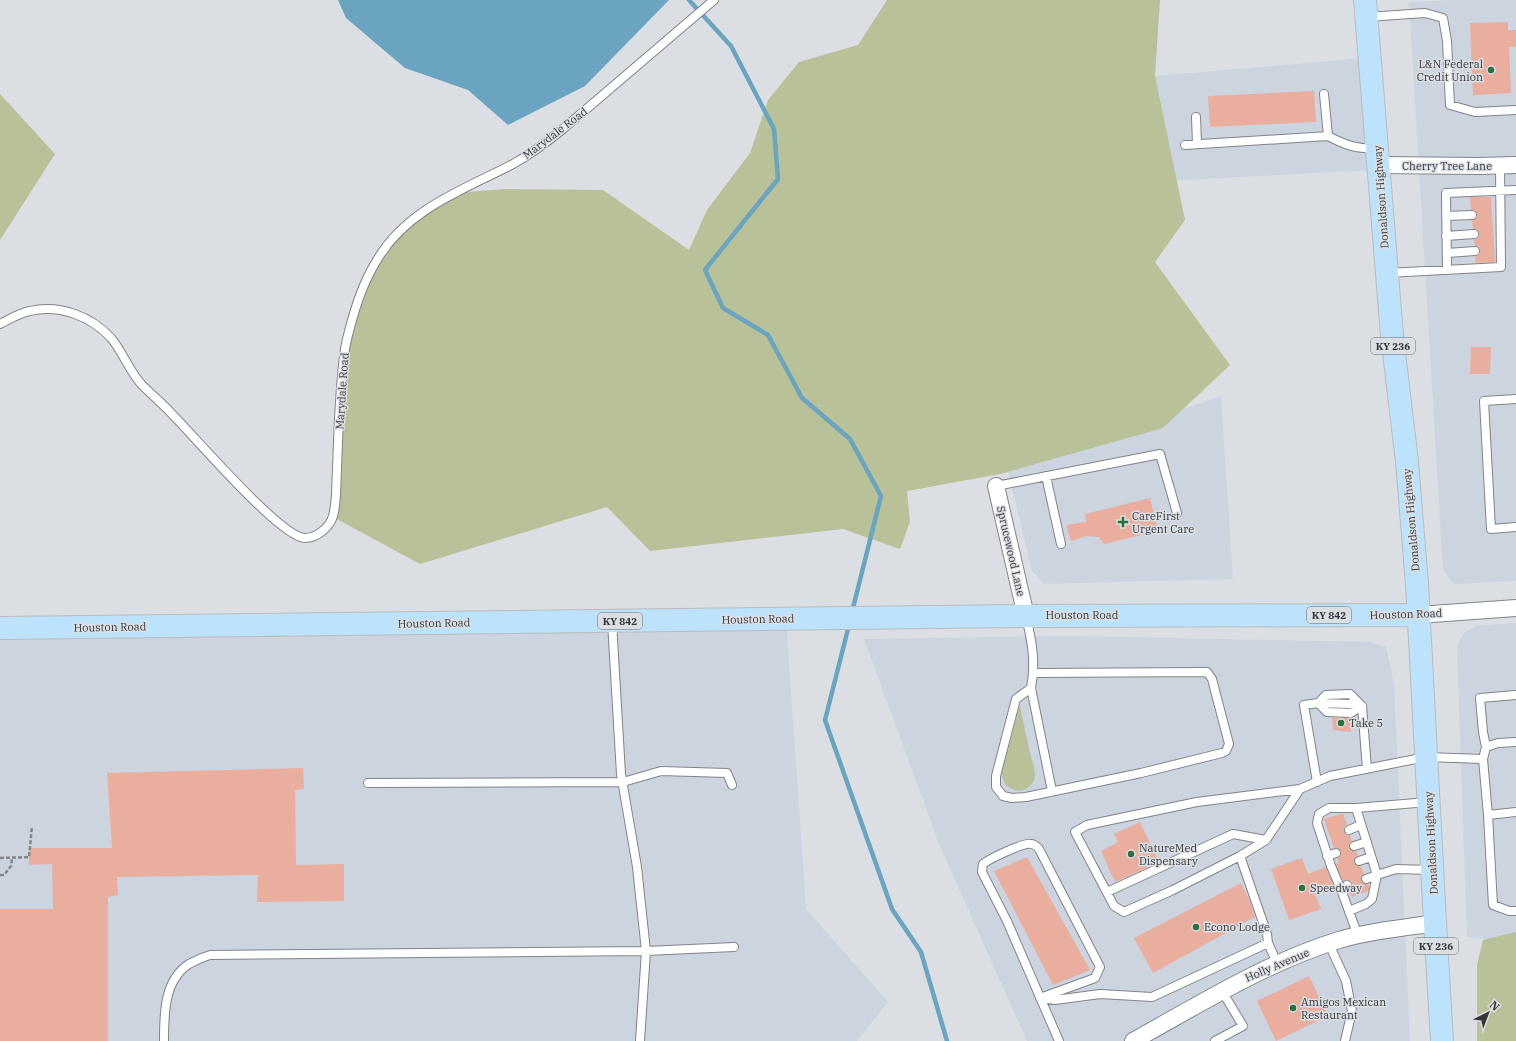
<svg xmlns="http://www.w3.org/2000/svg" width="1516" height="1041" font-family="'IBM Plex Serif',serif">
<style>
.built{fill:#cbd4df}
.green{fill:#b9c199}
.water{fill:#6aa4c1}
.lines{fill:none;stroke-linecap:round;stroke-linejoin:round}
.stream{stroke:#6aa4c1;stroke-width:4.5}
.building{fill:#eaae9f}
.service-casing{stroke:#818488;stroke-width:10}
.minor-casing{stroke:#818488;stroke-width:18}
.primary-casing{stroke:#bbbbbc;stroke-width:24}
.path{stroke:#838589;stroke-width:2.5;stroke-dasharray:4 2;stroke-linecap:butt}
.service{stroke:#fff;stroke-width:8}
.minor{stroke:#fff;stroke-width:16}
.primary{stroke:#bce3fb;stroke-width:22}
.poi-dot{fill:#287240;stroke:#dbdfe4;stroke-width:1.5}
.labels{text-anchor:middle;dominant-baseline:central;stroke-width:3;stroke-linejoin:round;paint-order:stroke}
.shield{fill:#dbdfe4;stroke:#686a6d;stroke-width:1}
.shield-label{font-size:10px;font-weight:bold;fill:#37383a}
.poi-label{font-size:11px;fill:#37383a;stroke:#dbdfe4;text-anchor:start}
.street-label{font-size:11px;fill:#37383a;stroke:#dbdfe4}
</style>
<rect width="100%" height="100%" fill="#dbdfe4"/>
<path class="built" d="M1456,0h60v581l-62,3 -11,-14 -34,-568z
M1366,58l6,112 -226,12 9,-106z
M1221,396l12,183 -189,5 -12,-13 -24,-101z
M786,619l20,290 82,93 -31,39h-857v-413z
M1516,623v319l-49,-5 -10,-291 7,-13 12,-7z
M1063,636l308,6 15,5 8,37 16,357h-383l-87,-195 -76,-207z"/>
<path class="green" d="M887,0h273l-5,76 30,144 -30,42 75,103 -67,63 -163,46 -93,17 3,31 -10,27 -57,-20 -193,22 -43,-44 -187,57 -87,-47 7,-124 16,-87 38,-70 59,-43 52,-4 98,1 86,60 18,-40 43,-57 18,-53 31,-38 59,-17z
M0,94l55,60 -55,86z
M1020,705c3,17 7,34 11,52 2,5 4,13 4,18 -2,22 -34,20 -33,-3z
M1516,932v109h-39v-76l6,-25z"/>
<path class="water" d="M338,0h331l-84,86 -77,39 -40,-35 -63,-22 -59,-50z"/>
<g class="lines">
<path class="stream" d="M689,0l42,46 43,83 4,50 -73,91 18,38 45,27 34,63 48,41 31,57 -29,116
M849,625l-24,95 67,189 29,43 26,89"/>
</g>
<path class="building" d="M1508,22v8h8v17h-7l2,46 -38,2 -3,-72z
M1314,91l2,31 -106,5 -2,-31z
M1470,197h21l4,65 -19,1 -1,-7 5,-2v-4l-2,-4h-3l-1,-6 5,-3v-4l-2,-4h-4l-1,-9 5,-2v-4l-2,-4h-4z
M1471,347h20l-1,27h-20z
M1150,498l8,33 -54,13 -5,-7 -12,-1 -16,5 -5,-16 20,-3 -1,-8z
M1332,718h19v14l-18,-2z
M303,768l1,21 -9,1 1,75 48,-1v37l-87,1 1,-27 -141,2 1,18 -10,2v144h-108v-132h53l-1,-45 -23,1v-17h83l-5,-75z
M1341,814h2l4,11 -3,2v5l2,3h4l2,6 -3,3v4l3,3h4l2,5 -4,4v3l4,3h3l3,8 -2,2 -1,4 2,3 5,1 1,4 -1,3 -16,6 -3,-6 3,-5v-4l-4,-2 -5,1 -7,-17 3,-1 -1,-5 3,-4v-3l-4,-3h-3l-10,-29z
M1140,822l19,40 -44,20 -14,-31 17,-9 -4,-8z
M1027,857l63,113 -37,15 -59,-114z
M1302,858l6,16 18,-7 8,20 -19,7 6,15 -32,11 -18,-51z
M1241,883l9,18 5,16 -102,56 -19,-35z
M1309,976l19,40 -52,25 -19,-40z"/>
<g class="lines">
<g class="service-casing">
<path id="service" d="M1367,17l58,-4 18,5 4,23 3,64 25,7 41,-2
M1324,94l4,42
M1196,117l1,27
M1185,145l143,-9c19,10 27,12 48,13
M1446,216l26,-1
M1446,236l28,-2
M1447,253l28,-2
M1447,270l-1,-77 70,-3
M1387,273l114,-6 -1,-101
M0,324c10,-5 19,-11 30,-13 29,-7 61,5 81,27 12,14 18,33 31,47 10,10 21,19 30,29 22,22 109,124 133,124 12,0 25,-11 28,-22 4,-14 3,-32 4,-46 1,-32 2,-63 5,-94 1,-13 2,-25 5,-37 7,-28 15,-55 30,-79 30,-51 86,-70 136,-96 18,-10 34,-22 50,-35l151,-129
M1516,399l-32,2 7,128 25,-2
M1046,476l15,68
M996,486l164,-32 17,59
M1026,617c6,24 10,46 5,71l21,103
M612,622l9,152 16,93 9,84 -6,90
M1031,688l-15,11 -20,77v11l7,9 9,2 14,-1 115,-24 81,-20 4,-2 3,-7 -17,-65 -5,-7 -173,1
M1318,703l9,9 24,1 11,-7
M1318,703l32,1 12,2
M1486,747l-3,-15 -3,-34 36,-3
M1483,759l3,-12 12,-4 18,-1
M1317,782l-13,-77 14,-2 8,-8 24,-1 12,12 5,63
M368,783l255,-1 38,-11 66,2 5,12
M1300,789l-103,13 -110,23 -12,7 39,74 10,6 49,-22 67,-34 26,-16 34,-51 30,-13 96,-19 57,2 5,56
M1428,802l-72,6 21,67 19,-6 36,1
M1516,812l-28,3 5,90 16,6h7
M1349,830l12,-5
M1354,846l13,-4
M1240,856l27,78 1,9 9,20
M1327,856l9,-3
M1359,861l12,-4
M1347,885l-5,7 16,44
M1107,892l126,-58 33,6
M1342,892l-11,-26 -14,-43 2,-9 10,-6h27
M1349,911l17,-7 6,-5 5,-24 -11,4
M1329,944l17,37 6,30 -7,30
M1040,998l55,-20 5,-11 -61,-118c-2,-2 -4,-5 -8,-5 -7,-2 -42,15 -48,20l-1,8 25,49 52,120
M1041,998l14,2 45,-6 52,3 116,-54
M164,1041c0,-27 0,-61 25,-77 7,-4 14,-7 21,-9l436,-4 88,-4
M1215,1041l28,-15 -21,-35"/>
</g>
<g class="minor-casing">
<path id="minor" d="M1379,165l100,1 37,-1
M996,486l30,130
M1418,615l98,-7
M1133,1041c67,-37 132,-78 206,-101 29,-9 65,-12 96,-17"/>
</g>
<g class="primary-casing">
<path id="primary" d="M1365,0l27,336 15,126 10,122 18,339 7,118
M0,628l1026,-12 392,-1"/>
</g>
<path class="path" d="M0,858l29,-1 3,-31
M0,875h4l7,-9 1,-8"/>
<use href="#service" class="service"/>
<use href="#minor" class="minor"/>
<use href="#primary" class="primary"/>
</g>
<g class="poi-dot">
<circle cx="1491" cy="70" r="4"/>
<path d="M1121 516h4v4h4v4h-4v4h-4v-4h-4v-4h4z"/>
<circle cx="1341" cy="723" r="4"/>
<circle cx="1131" cy="854" r="4"/>
<circle cx="1302" cy="888" r="4"/>
<circle cx="1196" cy="927" r="4"/>
<circle cx="1293" cy="1008" r="4"/>
</g>
<g class="labels">
<g class="shield">
<rect x="1371" y="338" width="44" height="16" rx="3"/>
<rect x="1307" y="607" width="44" height="16" rx="3"/>
<rect x="598" y="613" width="44" height="16" rx="3"/>
<rect x="1414" y="938" width="44" height="16" rx="3"/>
</g>
<g class="shield-label">
<text x="1393" y="346">KY 236</text>
<text x="1329" y="615">KY 842</text>
<text x="620" y="621">KY 842</text>
<text x="1436" y="946">KY 236</text>
</g>
<g class="poi-label">
<text x="1483" y="64" text-anchor="end">L&amp;N Federal<tspan x="1483" dy="13">Credit Union</tspan></text>
<text x="1132" y="516">CareFirst<tspan x="1132" dy="13">Urgent Care</tspan></text>
<text x="1349" y="723">Take 5</text>
<text x="1139" y="848">NatureMed<tspan x="1139" dy="13">Dispensary</tspan></text>
<text x="1310" y="888">Speedway</text>
<text x="1204" y="927">Econo Lodge</text>
<text x="1301" y="1002">Amigos Mexican<tspan x="1301" dy="13">Restaurant</tspan></text>
</g>
<g class="street-label">
<text transform="translate(555 133) rotate(-37)">Marydale Road</text>
<text x="1447" y="166">Cherry Tree Lane</text>
<text transform="translate(1381 197) rotate(-94)">Donaldson Highway</text>
<text transform="translate(342 391) rotate(-86)">Marydale Road</text>
<text transform="translate(1411 520) rotate(-95)">Donaldson Highway</text>
<text transform="translate(1011 551) rotate(77)">Sprucewood Lane</text>
<text transform="translate(1406 614) rotate(-2)">Houston Road</text>
<text x="1082" y="615">Houston Road</text>
<text transform="translate(758 619) rotate(-1)">Houston Road</text>
<text transform="translate(434 623) rotate(-1)">Houston Road</text>
<text transform="translate(110 627) rotate(-1)">Houston Road</text>
<text transform="translate(1431 843) rotate(-93)">Donaldson Highway</text>
<text transform="translate(1277 965) rotate(-23)">Holly Avenue</text>
</g>
</g>
<g transform="translate(1488 1013) rotate(42)" stroke="#dbdfe4" stroke-width="3" paint-order="stroke">
<path d="M0-3L7 15L0 10L-7 15Z" fill="#37383a"/>
<text y="-6" font-size="11" font-weight="bold" text-anchor="middle" fill="#37383a">N</text>
</g>
</svg>
